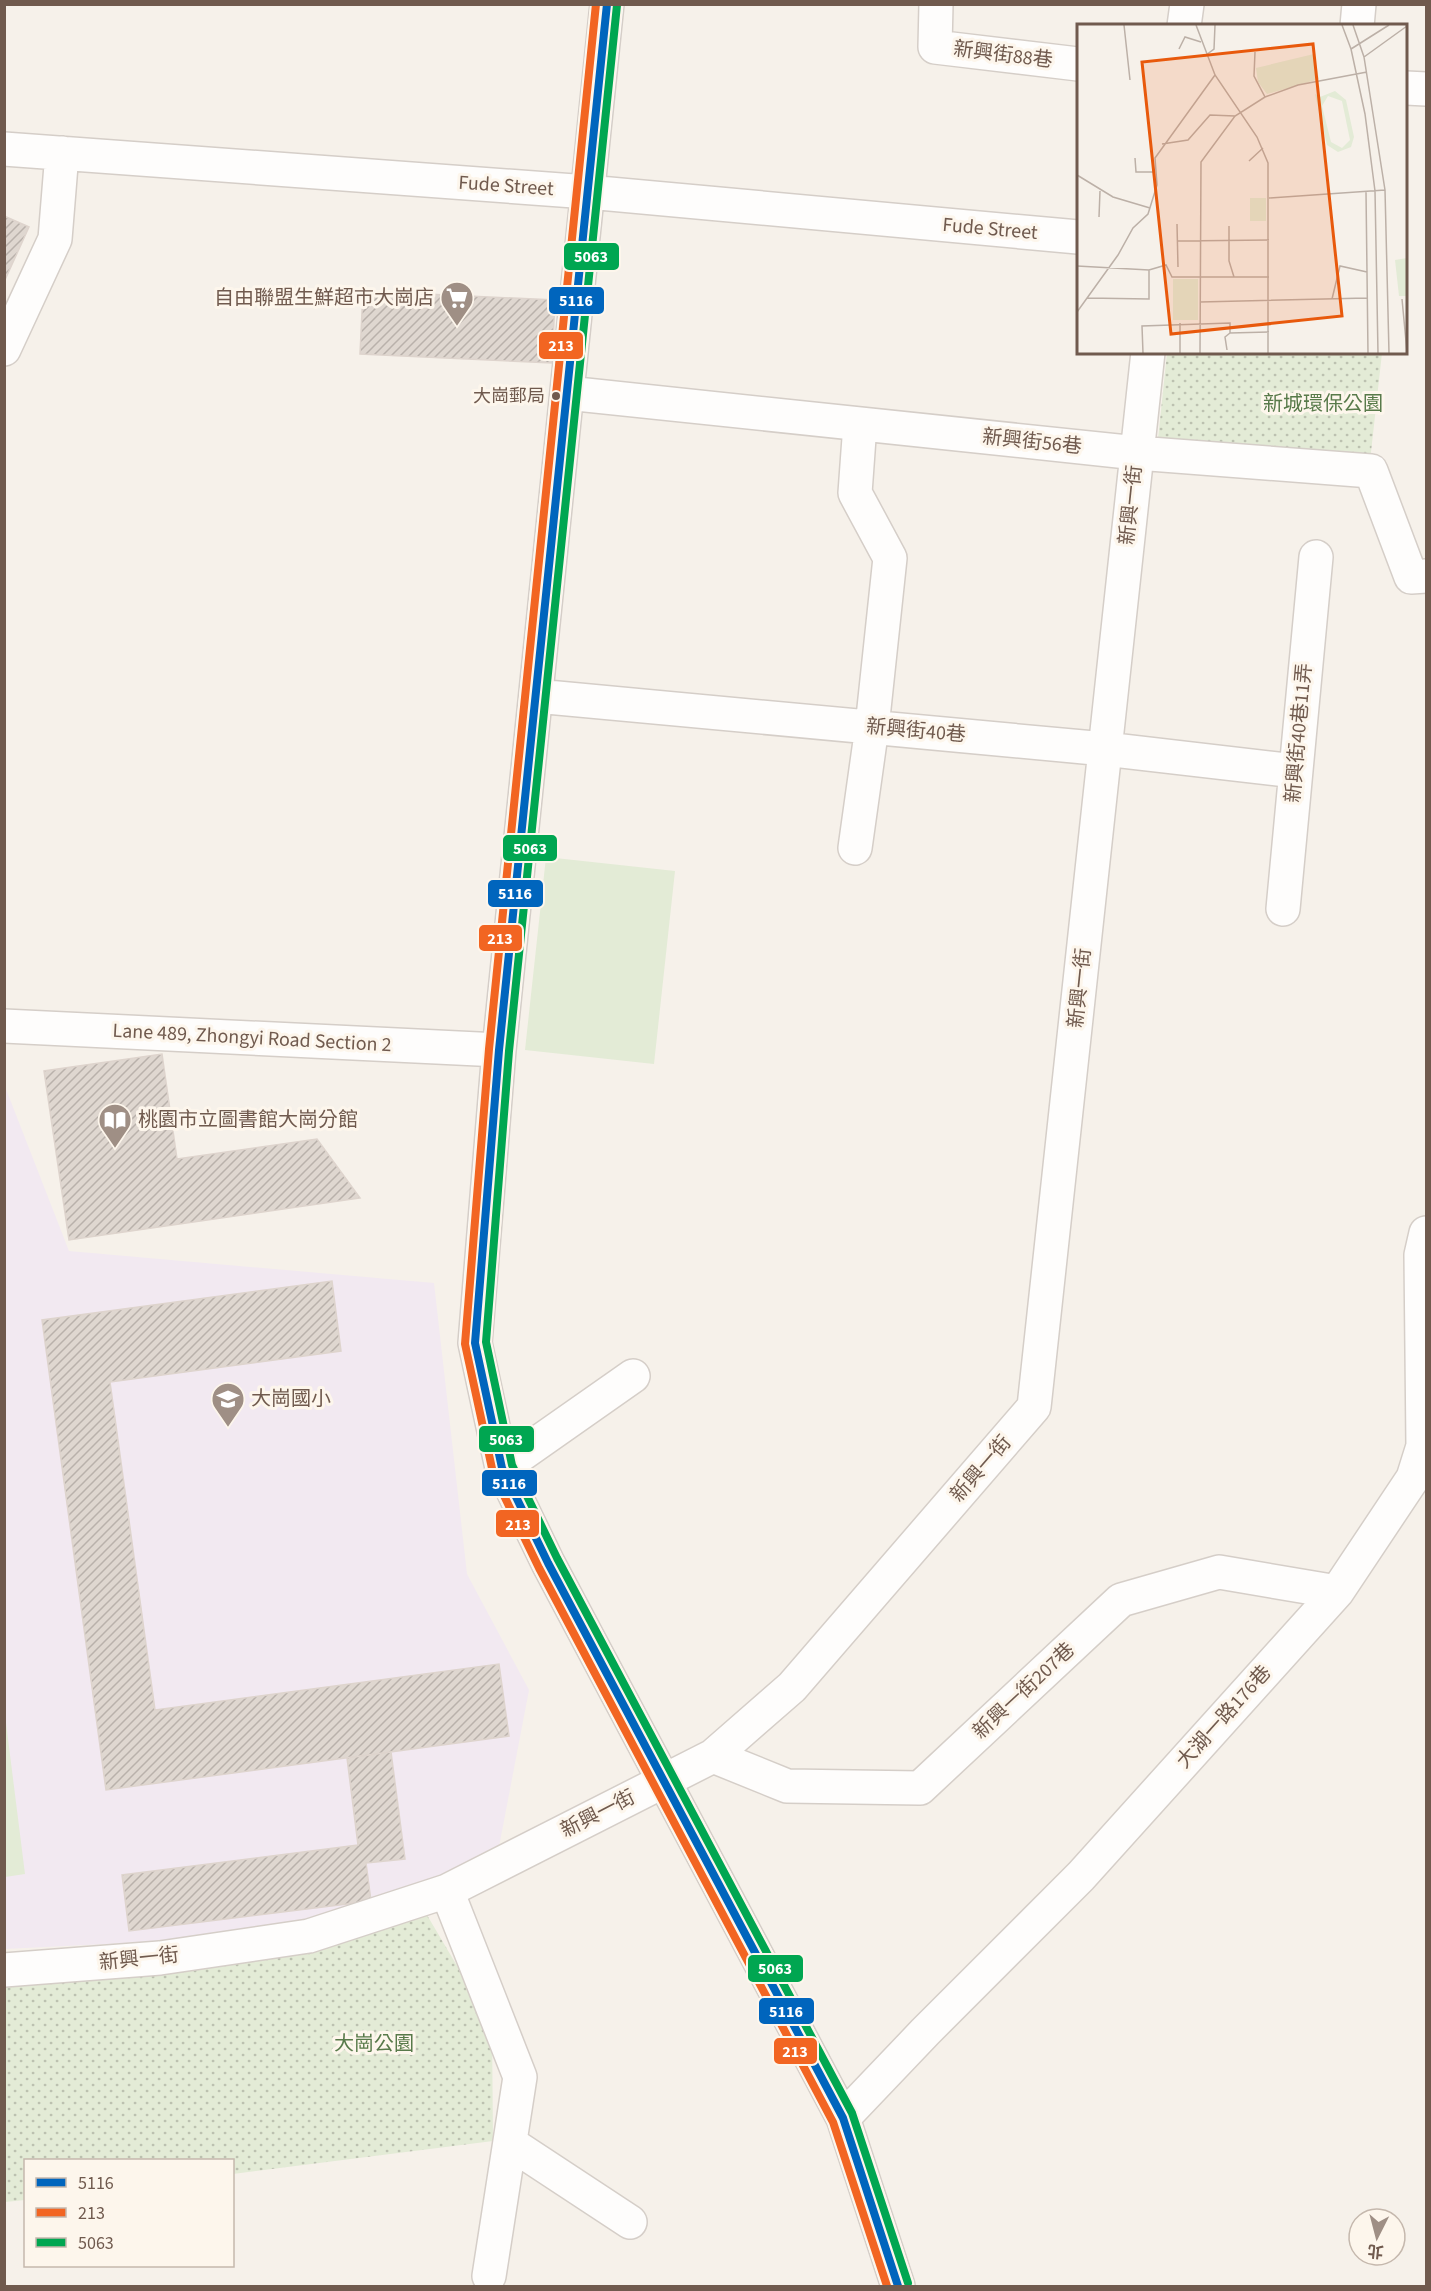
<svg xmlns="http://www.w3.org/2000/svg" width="1431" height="2291" font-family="'Source Sans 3','Noto Sans TC',sans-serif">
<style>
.education{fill:#f2e9f1}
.grass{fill:url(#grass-dots)}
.pitch{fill:#e3ebd6}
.building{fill:url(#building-hatch);stroke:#ded4cd;stroke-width:1.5}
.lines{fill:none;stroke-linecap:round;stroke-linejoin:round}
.minor-casing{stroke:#d5cec8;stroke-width:36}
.minor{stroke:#fefdfc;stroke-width:33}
.bus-1-casing{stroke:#fdf6ec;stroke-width:12}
.bus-2-casing{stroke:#fdf6ec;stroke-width:12}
.bus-3-casing{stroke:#fdf6ec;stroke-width:12}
.bus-1{stroke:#0065bd;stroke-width:8}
.bus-2{stroke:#f26522;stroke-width:8}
.bus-3{stroke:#00a651;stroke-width:8}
.bus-dot{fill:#705a4e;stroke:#fdf6ec;stroke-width:2}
.labels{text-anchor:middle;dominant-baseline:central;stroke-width:6;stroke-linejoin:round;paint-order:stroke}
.bus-label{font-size:18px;fill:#705a4e;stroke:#fdf6ec;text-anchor:end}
.street-label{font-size:20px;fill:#705a4e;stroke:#fdf6ec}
.poi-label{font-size:20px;fill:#705a4e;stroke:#fdf6ec;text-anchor:start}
.park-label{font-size:20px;fill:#587a4a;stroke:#fdf6ec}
.inset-road{fill:none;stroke:#bcb0a7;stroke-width:1.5}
.view{fill:#e8590c;fill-opacity:0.15;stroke:#e8590c;stroke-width:3}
.inset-edge{fill:none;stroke:#705a4e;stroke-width:3}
.line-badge{stroke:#fdf6ec;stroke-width:2}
.badge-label{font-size:16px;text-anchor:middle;font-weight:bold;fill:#fff}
</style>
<defs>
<pattern id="grass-dots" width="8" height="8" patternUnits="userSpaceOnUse" patternTransform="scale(1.5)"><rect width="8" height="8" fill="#e3ebd6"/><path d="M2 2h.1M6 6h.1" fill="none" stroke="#bcc1b0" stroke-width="1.8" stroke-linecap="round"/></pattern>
<pattern id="building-hatch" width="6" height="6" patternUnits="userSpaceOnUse" patternTransform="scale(1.5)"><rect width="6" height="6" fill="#dfd7d0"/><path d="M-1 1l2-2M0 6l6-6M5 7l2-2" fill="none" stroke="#b9b1ab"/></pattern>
</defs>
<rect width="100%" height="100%" fill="#f6f1ea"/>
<path class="education" d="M4,1084l65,167 365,32 33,291 62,116 -31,162 -52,32 -181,52 -260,13z"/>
<path class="grass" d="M1167,353h215l-12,108 -212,-22z
M424,1910l68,115 1,116 -260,33 -1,-14h-206l-1,40 -20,2 -1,-216z"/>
<path class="pitch" d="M546,857l129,14 -21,193 -129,-14z
M5,1715l20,159 -20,3h-1z"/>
<path class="building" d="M4,216l25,11 -25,55z
M363,291l192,9 -3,63 -192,-9z
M162,1054l15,105 140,-20 43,59 -291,42 -25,-169z
M332,1281l9,70 -231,31 45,328 344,-46 10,72 -403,54 -64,-470z
M391,1752l14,107 -39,4 5,38 -242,30 -7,-56 236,-30 -11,-87z"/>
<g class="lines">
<g class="minor-casing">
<path id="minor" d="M607,4l-108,1046 -24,293 27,125 46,95 295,555 55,168
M936,4l-1,43 143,17
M1184,26l3,-22
M1357,26l2,-22
M1406,88l20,1
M4,149l584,43 490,45
M4,349l51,-110 7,-86
M567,393l570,60 234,18 40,106 15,-1
M536,696l569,53 190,22
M855,848l17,-121 18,-169 -35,-65 5,-69
M1283,909l33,-352
M4,1026l495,24
M502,1468l131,-92
M713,1756l74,30 133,2 201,-188 98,-28 118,20
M447,1891l73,186 -31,199
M4,1970l156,-12 149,-22 138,-45 266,-135 79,-69 242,-280 114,-1055
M843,2118l82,-86 156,-156 256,-284 76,-114 10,-32 -2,-191 5,-22
M510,2143l120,79"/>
</g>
<use href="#minor" class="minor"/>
<g class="bus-1-casing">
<path id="bus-1" d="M607,4l-108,1046 -24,293 27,125 46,95 295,555 55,168"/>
</g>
<g class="bus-2-casing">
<path id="bus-2" d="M596,4l-107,1045 -24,295 28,129 46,95 294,554 54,164"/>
</g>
<g class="bus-3-casing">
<path id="bus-3" d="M617,5l-108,1046 -23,291 26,123 45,93 295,555 56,170"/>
</g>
<use href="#bus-1" class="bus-1"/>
<use href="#bus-2" class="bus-2"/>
<use href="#bus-3" class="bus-3"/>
</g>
<defs>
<g id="supermarket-pin" transform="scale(1.725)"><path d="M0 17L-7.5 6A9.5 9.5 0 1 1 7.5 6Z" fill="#9f8f85" stroke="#fdf6ec"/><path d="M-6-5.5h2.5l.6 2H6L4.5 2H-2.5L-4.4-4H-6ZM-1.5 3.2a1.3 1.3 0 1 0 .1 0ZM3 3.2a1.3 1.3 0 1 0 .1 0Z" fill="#fff"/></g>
<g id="library-pin" transform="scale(1.725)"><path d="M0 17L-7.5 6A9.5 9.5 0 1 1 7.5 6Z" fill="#9f8f85" stroke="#fdf6ec"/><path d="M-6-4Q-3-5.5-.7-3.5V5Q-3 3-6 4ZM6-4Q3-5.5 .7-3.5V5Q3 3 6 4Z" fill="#fff"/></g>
<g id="school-pin" transform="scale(1.725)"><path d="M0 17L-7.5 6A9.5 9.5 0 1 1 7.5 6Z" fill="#9f8f85" stroke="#fdf6ec"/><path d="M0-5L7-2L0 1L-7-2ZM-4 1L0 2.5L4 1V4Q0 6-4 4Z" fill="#fff"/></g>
</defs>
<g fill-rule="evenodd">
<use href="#supermarket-pin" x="457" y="298"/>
<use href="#library-pin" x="115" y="1120"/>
<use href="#school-pin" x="228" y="1399"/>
</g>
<circle class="bus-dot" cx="556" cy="396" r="5"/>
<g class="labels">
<g class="bus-label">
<text x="545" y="396">大崗郵局</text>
</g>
<g class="street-label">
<text transform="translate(1003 55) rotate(7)">新興街88巷</text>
<text transform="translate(506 186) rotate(4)">Fude Street</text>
<text transform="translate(990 229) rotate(5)">Fude Street</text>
<text transform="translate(1032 442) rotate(6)">新興街56巷</text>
<text transform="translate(1131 505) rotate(-84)">新興一街</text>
<text transform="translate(916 731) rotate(5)">新興街40巷</text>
<text transform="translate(1299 733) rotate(-85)">新興街40巷11弄</text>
<text transform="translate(1080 988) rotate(-84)">新興一街</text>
<text transform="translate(252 1038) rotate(3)">Lane 489, Zhongyi Road Section 2</text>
<text transform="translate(981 1469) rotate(-49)">新興一街</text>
<text transform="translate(1024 1691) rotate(-43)">新興一街207巷</text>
<text transform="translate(1224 1717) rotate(-48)">大湖一路176巷</text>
<text transform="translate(598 1814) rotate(-27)">新興一街</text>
<text transform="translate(139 1959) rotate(-6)">新興一街</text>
</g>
<g class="poi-label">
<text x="434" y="298" text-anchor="end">自由聯盟生鮮超市大崗店</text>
<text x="138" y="1120">桃園市立圖書館大崗分館</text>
<text x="251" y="1399">大崗國小</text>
</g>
<g class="park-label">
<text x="1323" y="404">新城環保公園</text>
<text x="374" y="2044">大崗公園</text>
</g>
</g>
<g transform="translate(1077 24)">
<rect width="330" height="330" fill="#f6f1ea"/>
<path d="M237,30l5,25 -52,15 -9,-12 -2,-14zM330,234v38h-8l-4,-36zM96,255h25v41h-25z" fill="#e3ebd6"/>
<path d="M258,67l11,9 8,37 -3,10 -13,5 -11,-7 -12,-51 5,3zM251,72l14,5 8,39 -8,8 -11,-6 -9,-36zM173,174h16v23h-16z" fill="#e3ebd6" fill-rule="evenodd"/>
<path class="inset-road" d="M47,1l6,55M119,1l19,50 42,62 11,26v190M265,1l9,24M276,1l11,32M102,25l6,-12 16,5M274,25l14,65 10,77 3,162M274,25l38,-24M178,28l-1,24 11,21M129,31l8,-6 1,-24M287,33l21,133 4,163M287,33l43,-31M85,120l26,-4 22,-25 25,1M58,134l1,14h19M172,137l14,-13M0,151l36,22 37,11M289,168l2,161M192,174l116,-8M22,193l1,-26M100,200l1,43M152,202v35l5,16M101,217l91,-1M0,242l72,4 17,-5 6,12h97M10,274l62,1v-29M255,275l8,-33 27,6M325,275l5,53M123,278l167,-4M0,288l41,-57 15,-27 15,-14 9,-29 -2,-27 60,-83M103,299v30M150,326l-2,-13 5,-4M66,329l-1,-27 88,-3v10l39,-1M123,329l1,-191 34,-46 30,-19 33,-12 69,-13"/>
<path class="view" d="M236,20l29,272 -171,18 -29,-272z"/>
<rect width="330" height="330" class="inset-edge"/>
</g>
<g class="line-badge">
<rect x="563" y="242" width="57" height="29" rx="6" fill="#00a651"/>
<rect x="548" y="286" width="57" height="29" rx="6" fill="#0065bd"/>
<rect x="538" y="331" width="46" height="29" rx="6" fill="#f26522"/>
<rect x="502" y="834" width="56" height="28" rx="6" fill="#00a651"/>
<rect x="487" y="879" width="57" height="29" rx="6" fill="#0065bd"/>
<rect x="478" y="924" width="45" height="28" rx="6" fill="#f26522"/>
<rect x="478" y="1425" width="57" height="28" rx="6" fill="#00a651"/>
<rect x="481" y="1469" width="57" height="28" rx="6" fill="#0065bd"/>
<rect x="495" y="1509" width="45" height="29" rx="6" fill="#f26522"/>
<rect x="747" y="1954" width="57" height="29" rx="6" fill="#00a651"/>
<rect x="758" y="1997" width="57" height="28" rx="6" fill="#0065bd"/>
<rect x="773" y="2037" width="45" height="28" rx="6" fill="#f26522"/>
</g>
<g class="badge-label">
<text x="591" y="262">5063</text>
<text x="576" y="306">5116</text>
<text x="561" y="351">213</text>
<text x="530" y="854">5063</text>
<text x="515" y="899">5116</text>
<text x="500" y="944">213</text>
<text x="506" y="1445">5063</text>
<text x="509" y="1489">5116</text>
<text x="518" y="1530">213</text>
<text x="775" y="1974">5063</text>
<text x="786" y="2017">5116</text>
<text x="795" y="2057">213</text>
</g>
<rect width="1431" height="2291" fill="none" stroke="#705a4e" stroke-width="12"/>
<rect x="24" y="2159" width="210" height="108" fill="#fdf6ec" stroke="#c5b8ad" stroke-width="1.5"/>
<rect x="36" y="2178" width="30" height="9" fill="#0065bd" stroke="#c5b8ad" stroke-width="1.5"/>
<text x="78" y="2189" font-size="18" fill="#705a4e">5116</text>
<rect x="36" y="2208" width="30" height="9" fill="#f26522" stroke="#c5b8ad" stroke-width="1.5"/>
<text x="78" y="2219" font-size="18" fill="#705a4e">213</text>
<rect x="36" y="2238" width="30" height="9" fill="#00a651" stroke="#c5b8ad" stroke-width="1.5"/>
<text x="78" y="2249" font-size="18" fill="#705a4e">5063</text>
<g transform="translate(1377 2237) rotate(186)"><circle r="28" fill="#fdf6ec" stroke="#c5b8ad" stroke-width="1.5"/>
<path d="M0-4.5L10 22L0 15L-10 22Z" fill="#9f8f85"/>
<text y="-9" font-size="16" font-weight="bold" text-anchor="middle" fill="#705a4e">北</text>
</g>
</svg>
